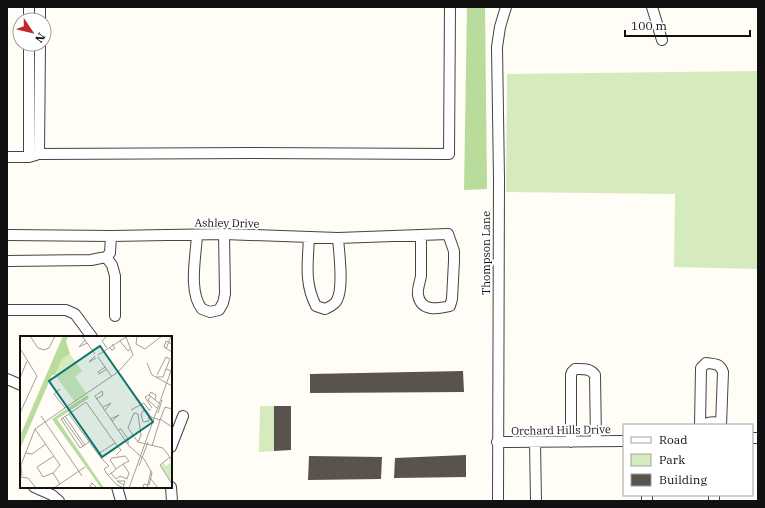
<svg xmlns="http://www.w3.org/2000/svg" width="765" height="508" font-family="'IBM Plex Serif',serif">
<style>
.green{fill:#d5ebbd}
.forest{fill:#b9dc9c}
.building{fill:#5a524d}
.lines{fill:none;stroke-linecap:round;stroke-linejoin:round}
.minor-casing{stroke:#444;stroke-width:12}
.minor{stroke:#fff;stroke-width:10}
.labels{text-anchor:middle;dominant-baseline:central;stroke-width:4;stroke-linejoin:round;paint-order:stroke}
.street-label{font-size:11px;fill:#111;stroke:#fff}
.inset-road{fill:none;stroke:#a09f9a;stroke-width:1}
.view{fill:#0f766e;fill-opacity:0.15;stroke:#0f766e;stroke-width:2}
.inset-edge{fill:none;stroke:#111;stroke-width:2}
</style>
<rect width="100%" height="100%" fill="#fffdf5"/>
<path class="green" d="M758,71v198l-84,-2 1,-73 -169,-2 1,-118z
M260,406h14v45l-15,1z"/>
<path class="forest" d="M467,7h18l2,182 -23,1z"/>
<path class="building" d="M463,371l1,21 -154,1v-19z
M274,406h17v44l-17,1z
M466,455v22l-72,1 1,-20z
M309,456l73,1 -1,22 -73,1z"/>
<g class="lines">
<g class="minor-casing">
<path id="minor" d="M29,7v13
M652,7l10,33
M40,20v-13
M29,44v113
M40,44l-1,110 215,-1 195,1 1,-147
M7,157h22l7,-2
M7,235l104,1 113,-2 114,4 110,-4 6,17v10l-2,38 -2,7c-12,3 -29,6 -32,-11 -1,-6 2,-13 3,-19 0,-14 0,-27 0,-41
M197,235c-1,21 -9,57 5,74l8,3 9,-2 4,-7 2,-9 -1,-60
M309,237c-1,25 -5,46 7,69l9,3c4,-2 10,-4 12,-9 7,-13 2,-47 1,-62
M106,257l6,8 3,11v40
M7,261l84,-1 15,-3 4,-4 1,-17
M7,310h59l9,4 17,23
M7,379l14,6
M700,425l1,-57 5,-5c8,1 14,0 17,9l-2,53
M703,425c6,-3 13,-4 18,0
M752,438h6
M497,442l127,-1
M535,442l1,59
M571,442v-67l1,-3 3,-3c8,0 15,-1 20,6l1,66
M171,447l12,-31
M34,487l18,8 7,6
M117,487l4,14
M171,487l1,14
M647,495v6
M714,495v6
M498,501l1,-322 -2,-132 3,-20 6,-20"/>
</g>
<use href="#minor" class="minor"/>
</g>
<g class="labels">
<g class="street-label">
<text transform="translate(227 223) rotate(1)">Ashley Drive</text>
<text transform="translate(486 253) rotate(-90)">Thompson Lane</text>
<text transform="translate(561 430) rotate(-1)">Orchard Hills Drive</text>
</g>
</g>
<g transform="translate(20 336)">
<rect width="152" height="152" fill="#fffdf5"/>
<path d="M50,18l12,17 -7,6 11,16 -11,9 -20,-27 7,-16zM149,122l3,3v22l-11,-17 2,-4 3,4 4,-3z" fill="#d5ebbd"/>
<path d="M43,0h5l-2,5 4,13 -8,5 -7,16h-3l-32,74v-13zM67,59l2,3 -32,21 47,69h-3l-49,-69z" fill="#b9dc9c"/>
<path class="inset-road" d="M10,0l8,12 6,2 5,-2 6,-12M62,0l13,18M117,0l-1,8 9,5 17,-13M86,1l-4,4 5,7M65,4l-6,7 8,-4M100,5l8,10 3,-3M152,8l-6,-3 -2,6 8,5M89,11l3,3 3,-2 -3,-4M146,13l5,-13M78,19l28,-18M75,20l-6,6 7,-4M78,21l14,20M127,27l5,12 20,11M85,31l-7,5 1,2 8,-5M98,36l15,-17 -7,-18M137,39l9,-18 4,2 -4,10M136,41h7l3,-8 6,2M0,42l7,-17M40,53l-6,5 11,14 53,-36 33,45 9,3 5,-13 7,2M129,59l2,-3 5,3 -1,5M131,60l-3,4 9,8M76,63l7,-4 -1,-4 -7,5 34,50 15,13 8,14 -3,12 -5,-1 -1,4M83,71l8,-4 -6,7M132,72l-7,-11 4,-2 10,8M125,73l-4,5 2,8 6,-1v-5M111,74l13,-7 5,7 2,-1M0,77l17,-37 -16,-26M138,77l4,-13M49,78l-8,5 19,29 9,-6M21,80l41,60M45,80l20,29M43,82l20,28M90,83l9,-4 -7,6M140,83l12,8M15,93l25,36 -7,8 7,11M98,94l3,-1 7,10v5M118,106l3,-7 -3,-21 -4,-1 -6,15 10,14 25,6 9,12M95,107l6,7 -5,5M132,110l8,-26M6,117l6,1 14,-10M78,118l17,-11 -29,-41 -17,12 32,44 8,8 -5,3 3,5 10,11 7,3M150,121l-10,8 12,19M119,130l9,-24M96,133l-6,-9 2,-2 13,-2 4,5 -6,3M33,137l-10,4 -6,-10 17,-11M89,139l2,-2 2,-1 3,-3 7,-5 6,9 -2,6 -7,-3 -4,3 -5,-6M2,140l-1,-11 14,-36 30,-21M0,141l8,1 8,10M130,142l8,10M34,152l31,-21M69,152l3,-5 5,5M103,152l1,-3 1,-4h-8l7,4M109,152l43,-120M127,152l4,-17"/>
<path class="view" d="M80,10l53,76 -51,35 -53,-76z"/>
<rect width="152" height="152" class="inset-edge"/>
</g>
<rect width="765" height="508" fill="none" stroke="#111111" stroke-width="16"/>
<rect x="623" y="424" width="130" height="72" fill="#ffffff" stroke="#a0a0a0"/>
<rect x="631" y="437" width="20" height="6" fill="#ffffff" stroke="#a0a0a0"/>
<text x="659" y="444" font-size="12" fill="#111111">Road</text>
<rect x="631" y="454" width="20" height="12" fill="#d5ebbd" stroke="#a0a0a0"/>
<text x="659" y="464" font-size="12" fill="#111111">Park</text>
<rect x="631" y="474" width="20" height="12" fill="#5a524d" stroke="#a0a0a0"/>
<text x="659" y="484" font-size="12" fill="#111111">Building</text>
<g transform="translate(32 32) rotate(125)"><circle r="19" fill="#ffffff" stroke="#a0a0a0"/>
<path d="M0-3L7 15L0 10L-7 15Z" fill="#c4262e"/>
<text y="-6" font-size="11" font-weight="bold" text-anchor="middle" fill="#111111">N</text>
</g>
<path d="M625 30v6h125v-6" fill="none" stroke="#111111" stroke-width="2"/>
<text x="631" y="30" font-size="12" fill="#111111" stroke="#ffffff" stroke-width="3" paint-order="stroke">100 m</text>
</svg>
